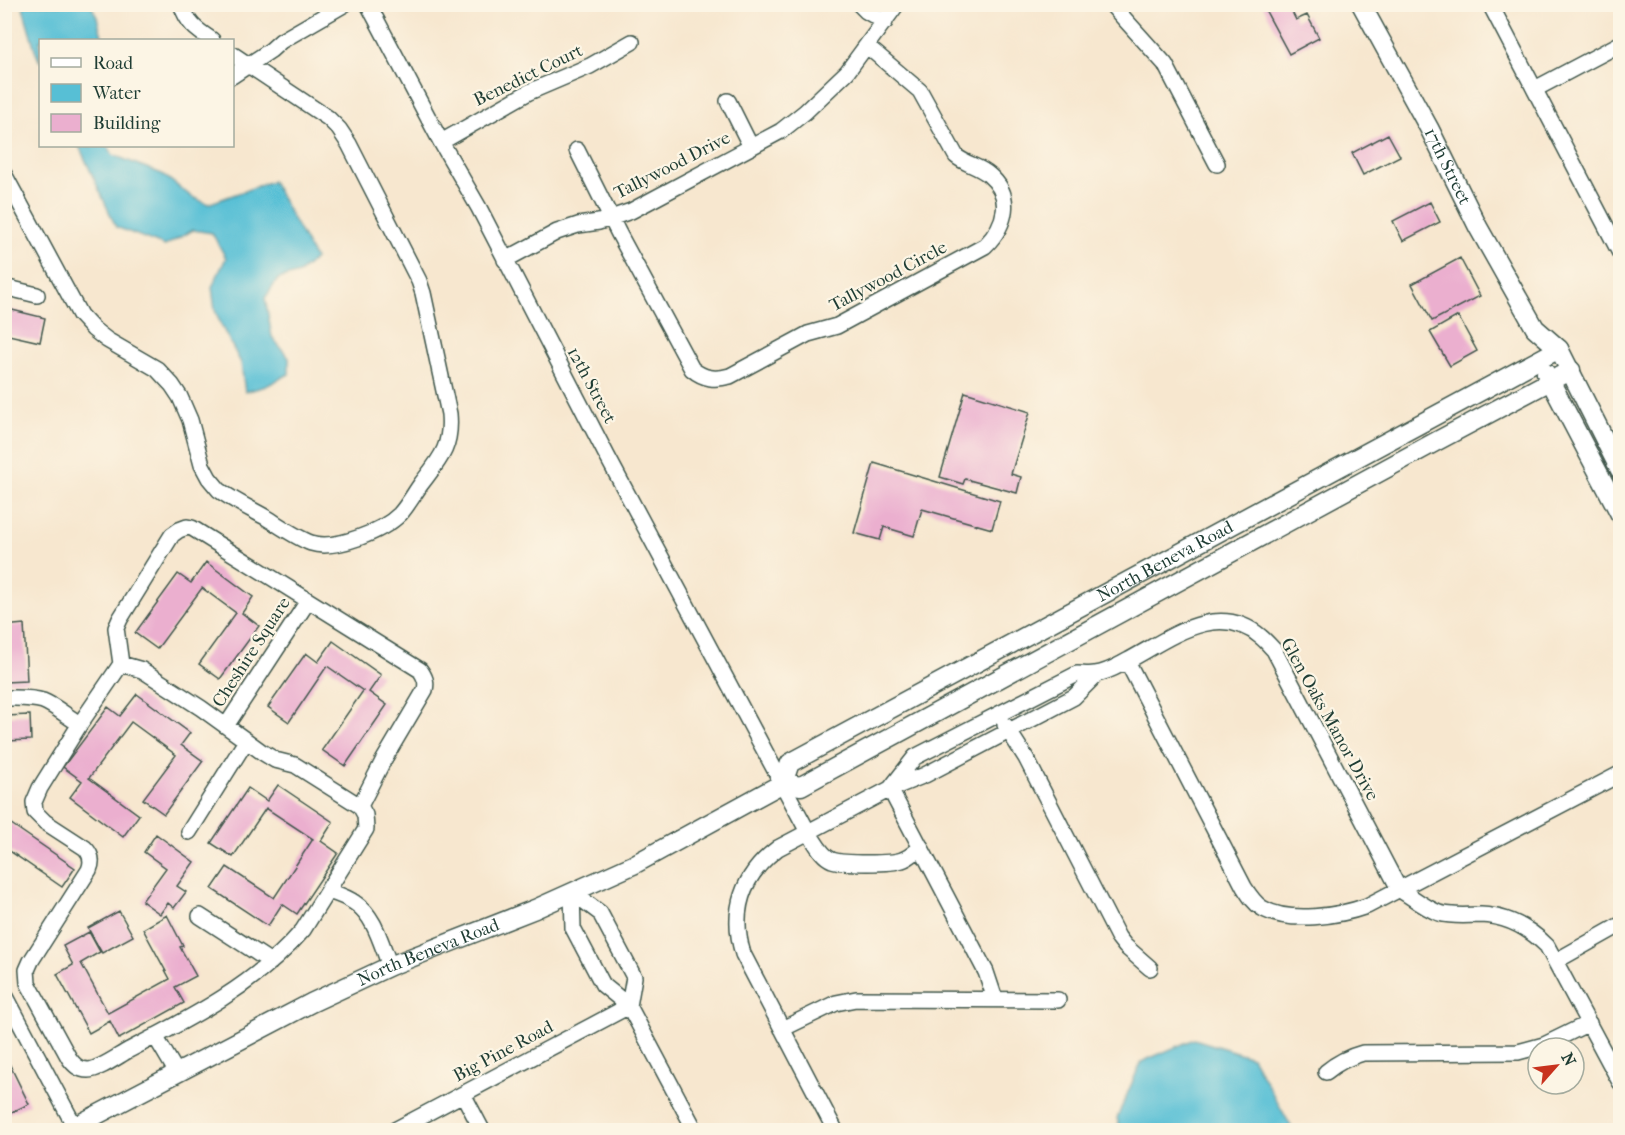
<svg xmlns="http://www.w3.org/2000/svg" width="1625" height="1135" font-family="'IM FELL French Canon',serif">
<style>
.water{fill:#57bfd5;stroke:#3b7e84;stroke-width:1.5}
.building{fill:#ebafcf}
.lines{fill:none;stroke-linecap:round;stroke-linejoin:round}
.minor-casing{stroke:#3f564b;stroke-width:18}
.major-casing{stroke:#3f564b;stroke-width:21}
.minor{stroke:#fff;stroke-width:15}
.major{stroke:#fff;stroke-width:18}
.labels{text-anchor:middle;stroke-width:4.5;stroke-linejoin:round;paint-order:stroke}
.street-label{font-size:18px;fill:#1f3d34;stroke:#fcf5e5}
</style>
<rect width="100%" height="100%" fill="#fcf5e5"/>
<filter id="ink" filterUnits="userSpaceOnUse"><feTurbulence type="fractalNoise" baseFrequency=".0167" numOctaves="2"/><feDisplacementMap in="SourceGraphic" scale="12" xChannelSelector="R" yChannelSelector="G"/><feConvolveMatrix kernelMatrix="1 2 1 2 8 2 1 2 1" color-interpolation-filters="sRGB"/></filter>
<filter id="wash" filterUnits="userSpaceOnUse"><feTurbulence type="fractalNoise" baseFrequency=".008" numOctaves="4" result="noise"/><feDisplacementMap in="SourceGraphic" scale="24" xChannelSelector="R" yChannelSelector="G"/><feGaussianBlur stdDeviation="1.35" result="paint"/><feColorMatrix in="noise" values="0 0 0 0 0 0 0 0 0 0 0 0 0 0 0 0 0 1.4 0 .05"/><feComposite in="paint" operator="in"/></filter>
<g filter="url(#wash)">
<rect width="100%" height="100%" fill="#f7e7cf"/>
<path class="water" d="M26 5H91L97 17 103 40H40V62L36 53 23 8Z
M79 146H108L113 155 162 174 192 197 208 204 272 181 315 259 299 273 278 279 265 298 272 337 289 358V374L266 386 245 392 241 363 221 325 215 310 212 287 226 258 212 233 193 230 165 246 116 227Z
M1194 1039 1252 1057 1293 1130H1120L1117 1118 1141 1062Z"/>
<g id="blocks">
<path class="building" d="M1262 4H1288L1296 20 1307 15 1319 38 1289 54Z
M1388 134 1400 156 1363 175 1352 153Z
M1430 202 1440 222 1403 241 1393 221Z
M1460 258 1480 296 1432 321 1412 284Z
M4 308 45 318 40 342 4 334Z
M1458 316 1477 351 1450 366 1430 332Z
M965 392 1030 412 1011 474 1021 477 1017 493 965 479 963 484 940 477Z
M874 463 1000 501 992 529 922 509 914 536 884 527 880 540 854 533Z
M206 562 253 597 242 613 259 626 220 679 199 664 236 613 202 588 157 649 135 633 178 574 191 583Z
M24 624 27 681 4 682V626Z
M333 641 381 675 369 692 387 705 345 766 322 750 363 691 327 666 289 722 268 707 306 653 318 662Z
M137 694 190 733 181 745 203 761 164 814 143 799 176 755 131 722 89 778 139 815 123 837 70 797 82 781 63 767 108 707 120 716Z
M30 715 31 740 4 741V716Z
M278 785 333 822 321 841 338 853 297 914 282 904 268 926 212 889 227 867 274 898 313 839 266 808 233 857 211 843 248 788 267 801Z
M4 819 75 868 62 887 4 847Z
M156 834 194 862 177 886 186 892 174 908 168 903 160 914 142 901 166 868 144 852Z
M119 911 133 936 102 953 88 928Z
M167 915 183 946 180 947 196 976 175 987 184 1003 119 1039 110 1021 89 1033 57 974 73 965 63 946 89 932 100 952 81 963 108 1013 170 979 143 929Z
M4 1053 29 1104 4 1116Z"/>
</g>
</g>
<g filter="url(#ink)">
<use href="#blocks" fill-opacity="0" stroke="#3f564b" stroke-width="1.5"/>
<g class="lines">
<g class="minor-casing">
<path id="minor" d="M181 4C188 24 195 29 212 40
M368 4 441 142 479 208 607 456 808 832C815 841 821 856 832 860 842 864 892 864 902 860 909 858 915 852 921 847
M859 4 866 11 885 22
M1111 4 1165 64 1217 164
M1490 4 1620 253
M232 76 271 50 281 41 345 4
M1535 89 1620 44
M728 101 751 147
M441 142 529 92 590 66 632 42
M577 150 619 234 692 369C704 379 715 380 730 376L808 334 837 326 985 246C1006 225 1014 196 989 175 979 166 965 164 956 156L920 91 867 46
M4 174 80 315 93 329 107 340 157 369 172 385 180 397 190 420 202 465 209 478 219 490C234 501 251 509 267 518 280 526 297 538 311 543 335 551 383 531 400 514 408 505 414 494 421 484 440 459 452 447 449 414L423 293 419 281 349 144 339 129 328 118 232 54
M505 260 557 232 578 225 599 222 631 211 781 131 805 112 847 72 897 4
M4 287 37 295
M187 527 192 528 420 670C425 677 427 682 425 690L383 761 360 806 365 815 366 829 303 930C257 984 191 1018 129 1050 118 1056 99 1070 88 1070 79 1070 74 1065 69 1058L28 983 27 970 31 961 89 870C93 861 91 854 85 848L45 822 35 812 34 802 40 788 80 724 121 664 116 628 120 619 172 535 179 530Z
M1127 661 1244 887C1249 895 1254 903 1262 908 1289 924 1339 916 1367 906L1620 774
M121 664 142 670 201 708 262 752 275 760 295 765 360 806
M4 698C17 698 31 697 43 701 54 705 69 718 80 724
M1005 725 1026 758 1118 937 1125 946 1150 968
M226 726 308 601
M890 789 915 757 1077 674C1083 674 1089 675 1095 674 1107 673 1119 665 1129 660 1170 638 1218 600 1261 637 1266 641 1270 646 1274 650L1399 889C1412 897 1425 908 1439 913 1454 917 1467 915 1481 915 1508 916 1529 928 1547 946L1620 1082
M890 789 986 972 995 999
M189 832 246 741
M328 891C337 894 347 897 355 903 375 916 381 944 390 966
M572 892 573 928 603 985 629 1006 695 1130
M572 892 600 913 634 977 629 1006
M200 916 271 962
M1556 961 1620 925
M4 993 75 1127
M782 1029 836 1003 856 999 1058 1000
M155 1036 177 1073
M1326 1072C1338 1062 1348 1057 1363 1053L1518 1052 1544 1045 1589 1023
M463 1094 482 1130
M395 1130 629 1006
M835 1130 743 954C730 911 742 875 778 848L890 789 925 775 1074 697 1097 674"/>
</g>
<g class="major-casing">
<g id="major">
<path id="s1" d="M1361 4 1429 128 1478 227 1535 328 1559 349 1620 470"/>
<path d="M1546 373 1620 514"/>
<path id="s2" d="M783 783 790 763 1559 349"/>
<path id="s3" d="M68 1130 311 1003 390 966 535 909 633 865 783 783 801 786 1437 441 1571 370"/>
</g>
</g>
<use href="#minor" class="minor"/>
<use href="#major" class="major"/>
</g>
</g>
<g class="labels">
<g class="street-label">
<text transform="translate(528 75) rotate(-26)" y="6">Benedict Court</text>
<text transform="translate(672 165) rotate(-27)" y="6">Tallywood Drive</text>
<text dy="6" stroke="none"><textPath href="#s1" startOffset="184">17th Street</textPath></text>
<text transform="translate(888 276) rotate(-28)" y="6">Tallywood Circle</text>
<text transform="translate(592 385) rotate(62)" y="6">12th Street</text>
<text dy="6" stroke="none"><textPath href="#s2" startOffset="447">North Beneva Road</textPath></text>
<text transform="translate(251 652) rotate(-57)" y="6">Cheshire Square</text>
<text transform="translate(1330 719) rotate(61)" y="6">Glen Oaks Manor Drive</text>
<text dy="6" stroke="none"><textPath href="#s3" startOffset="402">North Beneva Road</textPath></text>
<text transform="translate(503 1051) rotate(-28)" y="6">Big Pine Road</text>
</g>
</g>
<rect width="1625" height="1135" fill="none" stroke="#fcf5e5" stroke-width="24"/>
<rect x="39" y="39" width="195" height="108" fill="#fcf5e5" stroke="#a4ab9e" stroke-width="1.5"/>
<rect x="51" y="58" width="30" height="9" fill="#ffffff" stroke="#a4ab9e" stroke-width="1.5"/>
<text x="93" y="69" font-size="18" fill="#1f3d34">Road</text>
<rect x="51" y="84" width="30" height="18" fill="#57bfd5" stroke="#a4ab9e" stroke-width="1.5"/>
<text x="93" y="99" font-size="18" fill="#1f3d34">Water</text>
<rect x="51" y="114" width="30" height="18" fill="#ebafcf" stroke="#a4ab9e" stroke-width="1.5"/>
<text x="93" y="129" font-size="18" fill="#1f3d34">Building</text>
<g transform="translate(1556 1066) rotate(62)"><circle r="28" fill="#fcf5e5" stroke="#a4ab9e" stroke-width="1.5"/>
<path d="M0-4.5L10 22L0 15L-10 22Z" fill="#c8321e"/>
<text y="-9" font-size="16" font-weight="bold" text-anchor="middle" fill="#1f3d34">N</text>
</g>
</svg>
